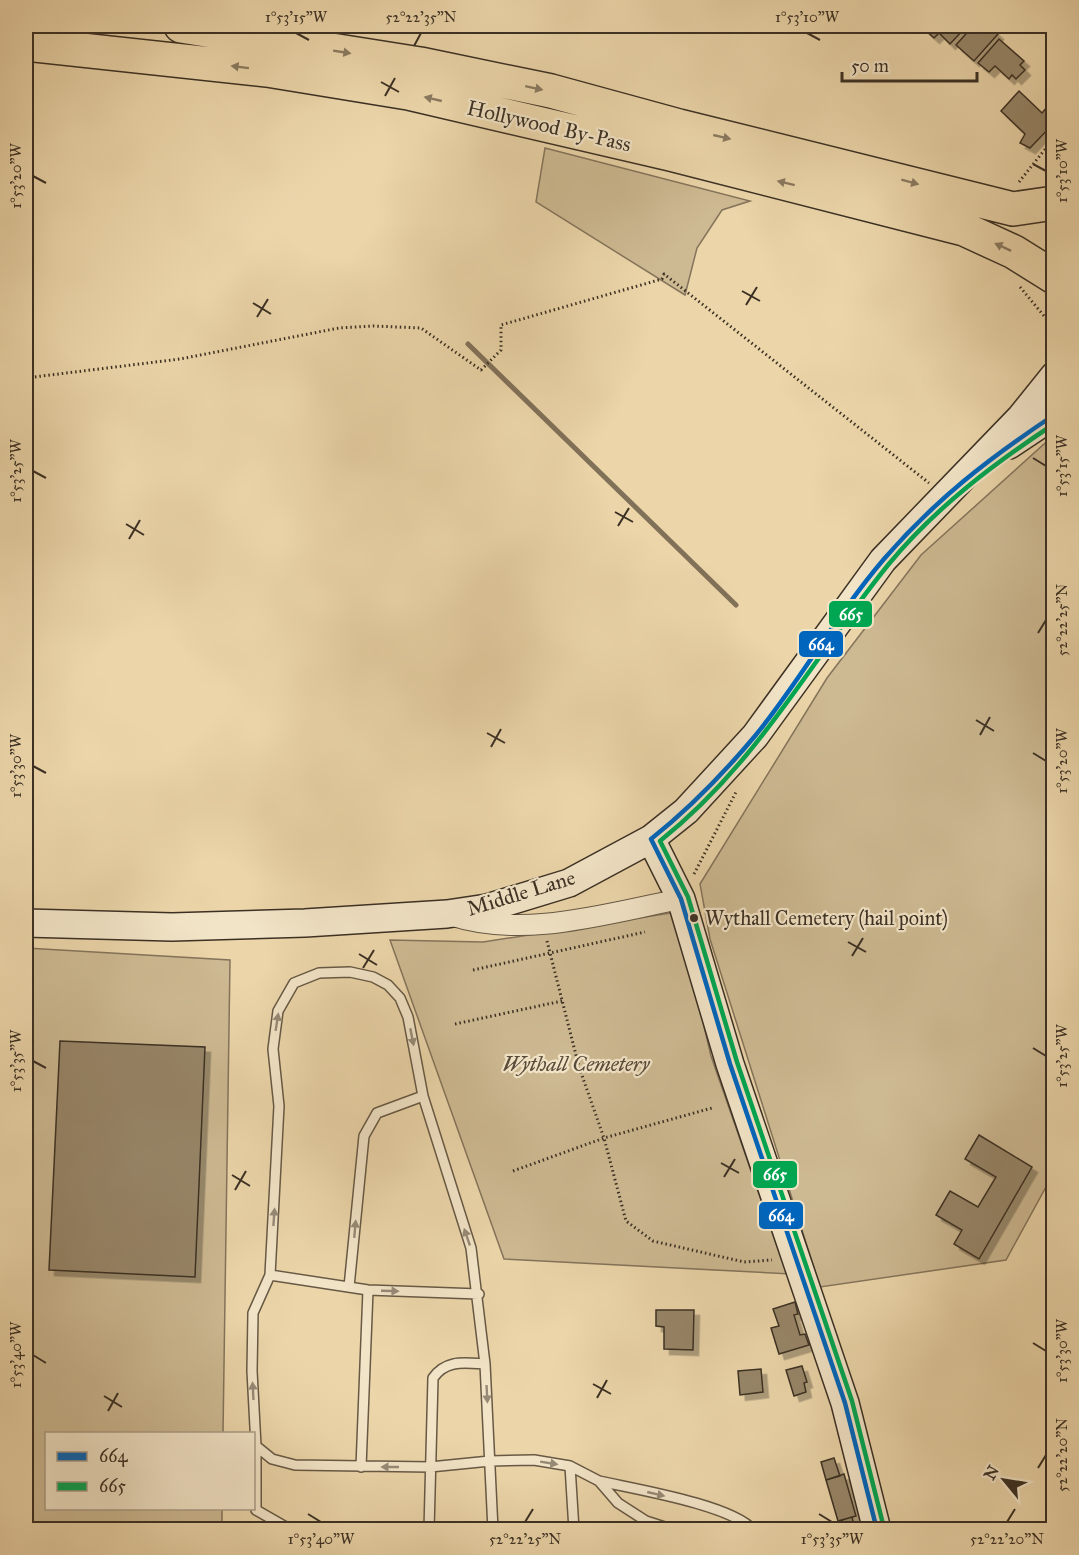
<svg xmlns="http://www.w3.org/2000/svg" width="1079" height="1555" font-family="'IM FELL Great Primer',serif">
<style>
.green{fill:#cdb992;stroke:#84745b;stroke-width:1.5}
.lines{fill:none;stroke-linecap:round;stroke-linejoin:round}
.stream{stroke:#817159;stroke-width:5}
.building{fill:#978669;stroke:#3b3024;stroke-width:1.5;filter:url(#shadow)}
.lane-casing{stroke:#675945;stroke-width:12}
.street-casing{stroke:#675945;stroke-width:22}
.secondary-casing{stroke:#3b3024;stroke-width:30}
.highway-casing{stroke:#3b3024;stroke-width:36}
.path{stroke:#3b3024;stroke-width:3;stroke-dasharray:1.5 3;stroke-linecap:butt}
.lane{stroke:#f2e4c7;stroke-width:9}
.street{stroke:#f2e4c7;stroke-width:20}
.secondary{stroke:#f2e4c7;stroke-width:27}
.highway{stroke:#ebd5a9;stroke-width:33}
.bus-1-casing{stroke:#f2e4c7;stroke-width:9}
.bus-2-casing{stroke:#f2e4c7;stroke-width:9}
.bus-1{stroke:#0065bd;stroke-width:4.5}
.bus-2{stroke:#00a651;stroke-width:4.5}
.oneway{fill:#8a7a60}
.oneway2{fill:#968a76}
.ticks{fill:none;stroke:#3b3024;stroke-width:2}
.bus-dot{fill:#3b3024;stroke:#f2e4c7;stroke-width:2}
.labels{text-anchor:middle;stroke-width:4.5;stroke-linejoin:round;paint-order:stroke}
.bus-label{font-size:20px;fill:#3b3024;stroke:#f2e4c7;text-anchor:start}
.street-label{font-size:21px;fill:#3b3024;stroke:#f2e4c7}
.park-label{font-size:21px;font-style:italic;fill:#584b3a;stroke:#f2e4c7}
.line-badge{stroke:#f2e4c7;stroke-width:2}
.badge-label{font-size:16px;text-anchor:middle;font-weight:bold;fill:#fff}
.neatline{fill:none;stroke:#3b3024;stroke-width:2}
.ticks-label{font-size:15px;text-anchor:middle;fill:#3b3024}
</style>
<defs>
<filter id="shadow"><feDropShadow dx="5.5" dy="5.5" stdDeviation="0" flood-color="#0004"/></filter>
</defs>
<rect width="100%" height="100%" fill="#ebd5a9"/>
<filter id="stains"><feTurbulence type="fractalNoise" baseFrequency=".00333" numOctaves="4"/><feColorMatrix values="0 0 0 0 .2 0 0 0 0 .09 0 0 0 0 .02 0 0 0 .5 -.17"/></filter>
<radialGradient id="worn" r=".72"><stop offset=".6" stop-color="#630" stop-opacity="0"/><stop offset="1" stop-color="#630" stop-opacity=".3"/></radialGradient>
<path class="green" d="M545 148 750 201 722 210 697 248 685 295 536 202Z
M1053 436V1174L1006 1260 820 1287 710 939 700 884 827 678 921 555Z
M677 912 711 1056 782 1260 791 1274 504 1259 390 940 483 942Z
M26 948 230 960 223 1433 46 1434V1508L222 1509V1529H26Z"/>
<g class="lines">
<path class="stream" d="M468 344 736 605"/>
</g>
<path class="building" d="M924 26H967L950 44 939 33 934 38 922 27Z
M973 26H989L998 34 974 61 956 45Z
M999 39 1024 61 1020 65 1025 70 1016 79 1012 75 1009 79 995 66 989 72 978 63Z
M1019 91 1042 113 1047 107 1054 113V123L1030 148 1020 143 1025 134 1001 111Z
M60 1041 205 1047 195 1277 49 1270Z
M979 1135 1032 1167 979 1259 954 1244 962 1230 936 1215 950 1191 978 1207 996 1177 965 1159Z
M795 1302 798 1314 794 1315 800 1335 805 1334 809 1345 779 1354 771 1328 779 1326 773 1309Z
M656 1310H694L693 1350 664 1349V1327L656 1326Z
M802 1366 807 1382 804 1383 806 1392 794 1396 786 1370Z
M761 1369 763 1392 740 1395 738 1371Z
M834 1458 840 1476 826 1480 821 1462Z
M844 1474 856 1516 838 1521 826 1480Z
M852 1517 855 1529 860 1530H845L842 1520Z"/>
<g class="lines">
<g class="lane-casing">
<path id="lane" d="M270 1275 368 1290 479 1294
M349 1287 364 1136 377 1113 423 1096
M256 1446V1510L291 1530
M570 1466 574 1530
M361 1467 368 1290
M599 1481C634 1489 732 1505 753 1530
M429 1530 433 1378C446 1359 465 1363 485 1364
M493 1530 485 1364 471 1248 423 1096 408 1017 400 998 388 985 373 977 350 972 319 973 294 983 278 1011 273 1049 279 1106 270 1275 253 1313 252 1371 256 1446 272 1459 295 1465 430 1467 490 1461 534 1460 570 1466 599 1481 618 1503 646 1521 674 1530"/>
</g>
<g class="street-casing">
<path id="street" d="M453 916C526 939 607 913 681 899"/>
</g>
<g class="secondary-casing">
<path id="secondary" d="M1009 445 1054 415
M651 839 681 899 730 1064 845 1403 877 1530
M26 923 172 927 305 923 447 914 487 908 569 883 651 839 686 811 755 736 883 560 1021 417 1054 376"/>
</g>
<g class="highway-casing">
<path id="highway" d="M181 26 420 64 551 91 679 126 1013 209 1054 203
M26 44 267 70 408 93 670 154 964 229 1014 252 1054 277"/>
</g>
<path class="path" d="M1019 182 1054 138
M1020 287 1054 328
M26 378 180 359 339 328 374 326 421 328 481 370 501 350V325L662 279 664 274 929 483
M694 874 736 792
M547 941 579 1067 604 1138 626 1221 653 1241 744 1262 772 1260
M473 970 645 932
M455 1024 562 1001
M513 1171 604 1138 712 1108"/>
<use href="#lane" class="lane"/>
<use href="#street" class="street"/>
<use href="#secondary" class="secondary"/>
<use href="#highway" class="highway"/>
<g class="bus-1-casing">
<path id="bus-1" d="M877 1530 845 1403 730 1064 681 899 651 839C689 809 723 774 755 736 801 680 836 615 884 559 936 499 988 459 1054 415"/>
</g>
<g class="bus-2-casing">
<path id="bus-2" d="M884 1528 852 1401 737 1062 688 897 660 841C759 762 811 660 888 565 935 508 992 465 1054 424"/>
</g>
<use href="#bus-1" class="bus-1"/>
<use href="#bus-2" class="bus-2"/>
</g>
<defs><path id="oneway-solid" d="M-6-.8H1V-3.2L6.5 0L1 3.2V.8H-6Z" transform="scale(1.5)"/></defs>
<g class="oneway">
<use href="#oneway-solid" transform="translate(342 52) rotate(9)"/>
<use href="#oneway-solid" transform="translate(240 67) rotate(-173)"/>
<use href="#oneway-solid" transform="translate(534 88) rotate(12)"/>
<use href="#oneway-solid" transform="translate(433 99) rotate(-167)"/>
<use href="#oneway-solid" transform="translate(722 137) rotate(13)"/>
<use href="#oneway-solid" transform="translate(910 182) rotate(15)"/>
<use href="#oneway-solid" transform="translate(786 183) rotate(-166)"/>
<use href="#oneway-solid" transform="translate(1003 247) rotate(-155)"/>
</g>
<g class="oneway2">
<use href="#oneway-solid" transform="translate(277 1022) rotate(-81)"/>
<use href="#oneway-solid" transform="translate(412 1037) rotate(79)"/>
<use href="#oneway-solid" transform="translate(274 1217) rotate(-86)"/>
<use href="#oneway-solid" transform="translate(355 1229) rotate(-85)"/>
<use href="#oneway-solid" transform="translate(467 1237) rotate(-109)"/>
<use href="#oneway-solid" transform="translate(390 1291) rotate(2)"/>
<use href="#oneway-solid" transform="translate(253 1391) rotate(-93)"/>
<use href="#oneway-solid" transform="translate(487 1394) rotate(87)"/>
<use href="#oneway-solid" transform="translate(549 1463) rotate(9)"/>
<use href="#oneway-solid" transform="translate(390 1467) rotate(-180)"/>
<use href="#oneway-solid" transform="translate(656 1494) rotate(13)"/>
</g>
<path class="ticks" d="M296 33 309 40M807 33 820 40M414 46 421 33M381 82 399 92M385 96 395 78M1033 164 1046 171M33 176 46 183M742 291 760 301M253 303 271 314M746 305 757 287M257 317 268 299M1033 458 1046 466M33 471 46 478M615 512 633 522M126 524 144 535M618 526 629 508M129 539 140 520M1038 633 1046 620M976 720 994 731M487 733 505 743M980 735 990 717M491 747 501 729M1033 753 1046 761M33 766 46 773M848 942 866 952M359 954 377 965M852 956 863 938M363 968 374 950M1033 1048 1046 1056M33 1061 46 1068M721 1163 739 1173M232 1175 250 1186M724 1177 735 1159M235 1190 246 1171M1033 1343 1046 1351M33 1355 46 1363M593 1384 611 1394M104 1396 122 1407M597 1398 607 1380M108 1411 118 1393M1038 1468 1046 1455M308 1514 321 1522M819 1514 832 1522M525 1522 533 1509M1007 1522 1015 1509"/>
<circle class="bus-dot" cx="694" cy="918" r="5"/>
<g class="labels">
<g class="bus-label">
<text x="705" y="925">Wythall Cemetery (hail point)</text>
</g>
<g class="street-label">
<text transform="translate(549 126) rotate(13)" y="7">Hollywood By-Pass</text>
<text transform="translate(521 893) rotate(-17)" y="7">Middle Lane</text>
</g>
<g class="park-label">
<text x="576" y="1071">Wythall Cemetery</text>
</g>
</g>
<g class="line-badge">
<rect x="828" y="600" width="45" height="28" rx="6" fill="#00a651"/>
<rect x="798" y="630" width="46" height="28" rx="6" fill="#0065bd"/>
<rect x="752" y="1160" width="46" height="29" rx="6" fill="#00a651"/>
<rect x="758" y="1201" width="46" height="29" rx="6" fill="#0065bd"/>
</g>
<g class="badge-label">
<text x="851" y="620">665</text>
<text x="821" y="650">664</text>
<text x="775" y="1180">665</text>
<text x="781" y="1221">664</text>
</g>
<rect width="1079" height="1555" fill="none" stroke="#ebd5a9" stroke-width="66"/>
<rect x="45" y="1432" width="210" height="78" fill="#f2e4c7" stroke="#a99c86" stroke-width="1.5"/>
<rect x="57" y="1452" width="30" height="9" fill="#0065bd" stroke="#a99c86" stroke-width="1.5"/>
<text x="99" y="1462" font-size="18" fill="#3b3024">664</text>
<rect x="57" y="1482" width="30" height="9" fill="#00a651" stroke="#a99c86" stroke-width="1.5"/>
<text x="99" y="1492" font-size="18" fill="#3b3024">665</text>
<g transform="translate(1004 1480) rotate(300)" stroke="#f2e4c7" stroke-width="4.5" paint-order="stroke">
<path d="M0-4.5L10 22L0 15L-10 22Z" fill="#3b3024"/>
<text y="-9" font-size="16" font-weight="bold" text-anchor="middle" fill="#3b3024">N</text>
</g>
<path d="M842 72v9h135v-9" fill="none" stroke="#3b3024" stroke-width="3"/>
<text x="851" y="72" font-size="18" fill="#3b3024" stroke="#f2e4c7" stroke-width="4.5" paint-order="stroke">50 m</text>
<rect x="33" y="33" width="1013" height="1489" class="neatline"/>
<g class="ticks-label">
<text x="296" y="22">1°53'15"W</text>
<text x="421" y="22">52°22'35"N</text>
<text x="807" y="22">1°53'10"W</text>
<text transform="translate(1062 171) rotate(-90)" y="5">1°53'10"W</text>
<text transform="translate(16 176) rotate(-90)" y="5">1°53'20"W</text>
<text transform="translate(1062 466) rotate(-90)" y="5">1°53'15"W</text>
<text transform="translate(16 471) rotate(-90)" y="5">1°53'25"W</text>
<text transform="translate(1062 620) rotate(-90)" y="5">52°22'25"N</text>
<text transform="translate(1062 761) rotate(-90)" y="5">1°53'20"W</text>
<text transform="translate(16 766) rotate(-90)" y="5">1°53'30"W</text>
<text transform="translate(1062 1056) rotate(-90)" y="5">1°53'25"W</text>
<text transform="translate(16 1061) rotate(-90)" y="5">1°53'35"W</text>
<text transform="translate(1062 1351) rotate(-90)" y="5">1°53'30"W</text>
<text transform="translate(16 1355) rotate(-90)" y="5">1°53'40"W</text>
<text transform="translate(1062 1455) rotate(-90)" y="5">52°22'20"N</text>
<text x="321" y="1544">1°53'40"W</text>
<text x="525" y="1544">52°22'25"N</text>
<text x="832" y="1544">1°53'35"W</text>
<text x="1007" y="1544">52°22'20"N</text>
</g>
<rect width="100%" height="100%" filter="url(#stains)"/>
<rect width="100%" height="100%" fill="url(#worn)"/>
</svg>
